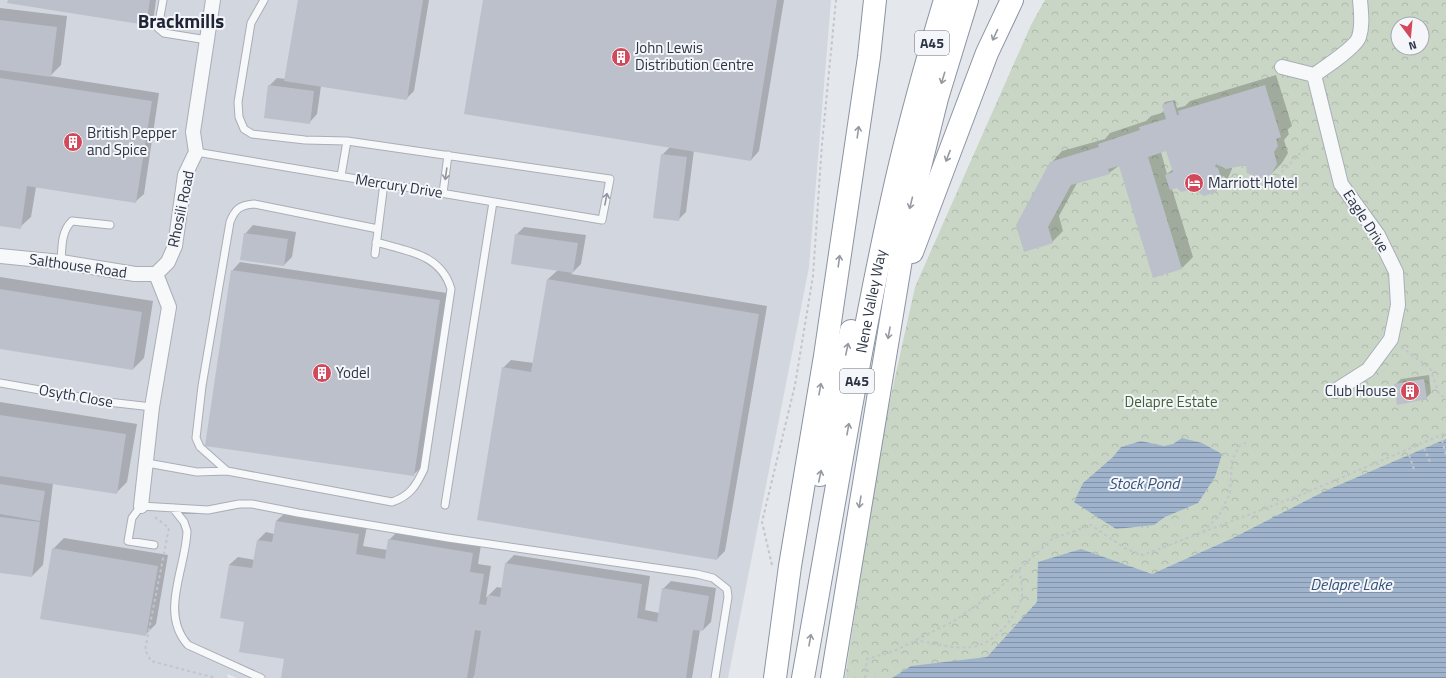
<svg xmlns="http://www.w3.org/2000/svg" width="1446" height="678" font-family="'Titillium Web',sans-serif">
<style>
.built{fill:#d2d6de}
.park{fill:url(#park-crowns);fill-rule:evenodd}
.water{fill:url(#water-rules)}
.shadow{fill:#0003;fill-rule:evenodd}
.building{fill:#bbc0ca}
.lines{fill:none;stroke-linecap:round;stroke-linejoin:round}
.service-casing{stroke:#a9aeb7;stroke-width:9}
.minor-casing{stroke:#a9aeb7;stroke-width:16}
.trunk-casing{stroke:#8b94a3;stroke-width:24}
.path{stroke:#c2c5cb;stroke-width:2;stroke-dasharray:3 3;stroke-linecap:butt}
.service{stroke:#f7f8fa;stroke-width:7}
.minor{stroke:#f7f8fa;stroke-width:14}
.trunk{stroke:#fff;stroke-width:22}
.oneway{stroke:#959aa2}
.oneway2{stroke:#9196a0}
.labels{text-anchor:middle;stroke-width:4;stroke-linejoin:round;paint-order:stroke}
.shield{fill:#f4f6f9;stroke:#676e7b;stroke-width:1}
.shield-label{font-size:14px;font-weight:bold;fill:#2b3445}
.poi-label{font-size:15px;fill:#2b3445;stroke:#f4f6f9;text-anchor:start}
.street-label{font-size:15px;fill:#2b3445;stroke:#f4f6f9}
.park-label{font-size:15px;fill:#3f6138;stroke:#f4f6f9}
.water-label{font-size:16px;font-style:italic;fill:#34527a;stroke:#f4f6f9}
.district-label{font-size:19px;font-weight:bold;fill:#1d2536;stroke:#f4f6f9}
</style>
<defs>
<pattern id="park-crowns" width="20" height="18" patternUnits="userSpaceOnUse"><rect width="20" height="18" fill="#c9d6c5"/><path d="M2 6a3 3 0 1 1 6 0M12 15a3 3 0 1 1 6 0" fill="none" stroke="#adb8ab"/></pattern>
<pattern id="water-rules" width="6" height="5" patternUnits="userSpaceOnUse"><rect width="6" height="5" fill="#9fb4cc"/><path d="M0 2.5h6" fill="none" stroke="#8293a7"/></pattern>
</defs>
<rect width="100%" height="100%" fill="#e4e7ec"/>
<path class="built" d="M0 0H831L809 267 728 678H237L227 674 228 678H0Z"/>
<path class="park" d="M1045 0H1446V678H845L883 432 915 287 1031 25ZM1398 24H1422V48H1398Z"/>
<path class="water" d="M1182 438 1202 443 1222 454 1215 477 1198 503 1165 517 1154 525 1116 529 1074 502 1083 483 1113 457 1121 447 1141 441 1164 446 1173 444Z
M1446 439V678H892L911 666 987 657 1037 602 1038 562 1081 549 1152 574 1233 538 1325 491Z"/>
<path class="shadow" d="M9 0H156L154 15 146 24Z
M299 0H429L414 91 406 99 321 86 317 114 309 123 269 86 277 78 286 79Z
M484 0H784L759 151 751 160 694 150 686 212 678 220 662 155 670 147Z
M0 8 67 16 61 65 50 76 159 93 144 194 135 202 36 187 31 217 20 227 0 225Z
M1276 75 1292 126 1287 130 1289 134 1284 140 1288 153 1282 163 1271 174 1246 163 1232 167V169L1227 180 1215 191 1177 187 1172 189 1193 257 1182 268 1120 165 1109 173 1077 183 1059 216 1063 231 1052 242 1025 251 1051 163 1062 151 1105 139 1110 133 1146 121 1151 116 1165 112 1163 105 1165 102 1175 100 1177 108 1185 106 1190 101ZM1167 150 1173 169 1167 174 1161 152ZM1223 176 1225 177 1222 183H1219Z
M253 225 296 232 292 257 284 265 245 234Z
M524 227 586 235 581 264 571 274 767 306 725 551 717 559 503 368 511 360 534 363 548 279 558 270 516 235Z
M240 262 447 293 422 467 413 475 232 271Z
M0 277 153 301 144 358 133 369 0 348Z
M1429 375 1431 393 1426 398 1396 384 1401 379Z
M0 402 137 424 127 482 116 493 53 483 43 565 32 576 0 572Z
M285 513 367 526 363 546 387 550 389 540 397 532 481 545 478 564 491 566 486 598 497 587 502 588 506 563 514 555 650 576 645 610 659 613 663 589 671 581 716 588 711 622 703 630H700L692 678H475V675L473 678H282L285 658 245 621 229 565 238 557 255 560 258 540 266 532 274 534 276 521Z
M64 538 168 555 156 624 145 635 53 549Z"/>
<path class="building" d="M8 0H150L146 25 7 3Z
M298 0H423L407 100 284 81Z
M483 0H777L751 161 464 114Z
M0 20 57 27 51 77 0 70Z
M0 78 152 101 136 203 27 186 21 229 0 226Z
M268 85 314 91 310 124 264 118Z
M1265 85 1281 137 1276 139 1278 146 1274 152 1277 164 1271 175 1260 179 1247 173 1246 165 1226 169 1216 164 1215 167 1218 168 1222 181 1216 192 1204 196 1193 189 1181 192 1177 188 1170 190 1165 175 1173 172 1166 151 1148 157 1182 269 1153 278 1119 166 1108 169 1110 174 1071 185 1048 227 1053 243 1024 252 1016 225 1050 162 1099 147 1098 144 1140 130 1139 127 1166 119 1162 105 1173 101 1177 115H1179L1178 111Z
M661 154 687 157 679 221 653 218Z
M244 233 288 239 284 266 240 260Z
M515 234 578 243 573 273 511 264Z
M231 270 440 300 414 476 205 446Z
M547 279 759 314 717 560 477 520 502 367 531 372Z
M0 289 142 312 133 370 0 349Z
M1424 379 1427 399 1397 405 1394 384Z
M0 415 126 434 117 494 0 476Z
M0 484 45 491 40 521 0 514Z
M0 517 40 522 32 577 0 573Z
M276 521 359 534 356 554 385 559 388 539 473 553 470 572 484 574 479 604 486 605 488 595 500 597 505 563 642 584 637 618 657 622 662 588 709 596 703 631 693 630 686 678H474L481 631 475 630 467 678H281L284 659 239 652 244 622 220 618 229 565 252 568 257 540 272 542Z
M52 548 158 566 146 636 40 619Z"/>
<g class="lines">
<g class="service-casing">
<path id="service" d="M163 0 158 28 164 33 207 40
M264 0 251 23 238 102 239 117 244 129 252 134 305 140 347 141
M196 152 602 220 610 179 347 141 341 176
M443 193 448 155
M376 242C407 251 441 254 451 289L424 469C416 486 410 496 392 502L227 471 200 447 196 438 202 386 230 222C235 209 240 205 254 204L378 229
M375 254 384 183
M61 262C62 248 61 231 72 221L110 225
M0 383 108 402 152 407
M147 463 197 472 227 471
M445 505 493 202
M173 508 184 522 187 531C186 568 159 613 188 645L261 678
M154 545 128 541 132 518 141 506 208 510 239 504H252L298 513 448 538 697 574 713 578 727 589 728 597 715 678"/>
</g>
<g class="minor-casing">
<path id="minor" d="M1282 67 1314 75C1324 68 1356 47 1359 37 1363 25 1361 12 1360 0
M1314 75 1341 184 1378 235 1396 272 1398 305 1391 339 1368 370 1335 391
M0 256 61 262 135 274H156
M141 506 152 407 169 307 156 274 168 262 175 246 185 175 196 152 193 132 213 0"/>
</g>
<g class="trunk-casing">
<g id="trunk">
<path d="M912 252 987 53 1012 0"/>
<path d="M820 475 851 331"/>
<path d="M775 678 790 566 825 356 869 57 875 0"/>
<path id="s1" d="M803 678C833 513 859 346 896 182 910 121 927 60 945 0"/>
<path d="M832 678 909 211 937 98 967 0"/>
</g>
</g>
<path class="path" d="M1226 185 1238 189 1276 178 1308 145
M1401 347 1430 368 1439 394 1446 399
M1442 440 1446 455
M1424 448 1431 464
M1409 455 1415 472
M155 517 169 528 145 650 151 661 216 678
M1203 532 1219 516 1230 493 1232 460 1240 445 1248 442
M772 565 762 522 795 385 813 276 822 144 836 0
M915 640C934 643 958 651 977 646 996 641 1015 618 1021 600 1024 592 1020 578 1019 569
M865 678 867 659 894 651 954 621 995 592 1052 539 1091 525 1126 549 1143 555 1303 494 1446 433"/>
<use href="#service" class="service"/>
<use href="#minor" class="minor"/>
<use href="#trunk" class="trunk"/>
</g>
<defs><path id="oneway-shaft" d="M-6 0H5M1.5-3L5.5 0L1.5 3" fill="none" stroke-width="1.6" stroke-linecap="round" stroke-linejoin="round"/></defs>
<g class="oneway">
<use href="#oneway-shaft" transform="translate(995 35) rotate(115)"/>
<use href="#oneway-shaft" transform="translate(943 78) rotate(107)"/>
<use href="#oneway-shaft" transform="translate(858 132) rotate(-82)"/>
<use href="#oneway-shaft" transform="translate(948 156) rotate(111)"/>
<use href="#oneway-shaft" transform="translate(911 203) rotate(104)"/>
<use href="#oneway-shaft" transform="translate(839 261) rotate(-82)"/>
<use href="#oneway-shaft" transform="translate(889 333) rotate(100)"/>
<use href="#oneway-shaft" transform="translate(847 349) rotate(-78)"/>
<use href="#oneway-shaft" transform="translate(820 389) rotate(-80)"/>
<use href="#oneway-shaft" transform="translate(848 429) rotate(-80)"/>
<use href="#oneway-shaft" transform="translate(820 476) rotate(-78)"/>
<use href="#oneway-shaft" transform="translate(860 502) rotate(99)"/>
<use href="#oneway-shaft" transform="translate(810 640) rotate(-80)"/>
</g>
<g class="oneway2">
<use href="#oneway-shaft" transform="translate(446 174) rotate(98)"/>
<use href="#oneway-shaft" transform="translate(606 199) rotate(-79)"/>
</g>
<defs>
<g id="building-disc" transform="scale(1)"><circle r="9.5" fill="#d1495b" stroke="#f4f6f9"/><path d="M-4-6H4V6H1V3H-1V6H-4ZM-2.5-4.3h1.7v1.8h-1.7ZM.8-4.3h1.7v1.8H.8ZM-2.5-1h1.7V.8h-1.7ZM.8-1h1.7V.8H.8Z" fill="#fff"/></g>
<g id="hotel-disc" transform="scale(1)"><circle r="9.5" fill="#d1495b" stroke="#f4f6f9"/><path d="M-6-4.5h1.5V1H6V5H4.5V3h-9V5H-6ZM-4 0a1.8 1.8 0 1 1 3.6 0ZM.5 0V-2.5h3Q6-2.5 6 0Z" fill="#fff"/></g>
</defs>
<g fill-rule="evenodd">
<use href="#building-disc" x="621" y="57"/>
<use href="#building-disc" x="73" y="142"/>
<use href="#hotel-disc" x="1194" y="183"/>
<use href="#building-disc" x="322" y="373"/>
<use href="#building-disc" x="1410" y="391"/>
</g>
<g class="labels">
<g class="shield">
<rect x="915" y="31" width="34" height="24" rx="3"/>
<rect x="840" y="369" width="34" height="24" rx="3"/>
</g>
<g class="shield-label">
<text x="932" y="48">A45</text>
<text x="857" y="386">A45</text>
</g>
<g class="poi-label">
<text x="635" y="53">John Lewis<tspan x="635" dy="17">Distribution Centre</tspan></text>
<text x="87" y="138">British Pepper<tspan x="87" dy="17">and Spice</tspan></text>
<text x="1208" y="188">Marriott Hotel</text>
<text x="336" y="378">Yodel</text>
<text x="1396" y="396" text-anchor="end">Club House</text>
</g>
<g class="street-label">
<text transform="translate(399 186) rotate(9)" y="5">Mercury Drive</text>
<text transform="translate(181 209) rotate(-78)" y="5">Rhosili Road</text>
<text transform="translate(1366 221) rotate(57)" y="5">Eagle Drive</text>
<text transform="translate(78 266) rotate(8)" y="5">Salthouse Road</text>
<text dy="5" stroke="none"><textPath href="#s1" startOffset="383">Nene Valley Way</textPath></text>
<text transform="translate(76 396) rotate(10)" y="5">Osyth Close</text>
</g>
<g class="park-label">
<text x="1171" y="407">Delapre Estate</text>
</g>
<g class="water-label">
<text x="1144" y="489">Stock Pond</text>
<text x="1351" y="590">Delapre Lake</text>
</g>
<g class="district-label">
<text x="181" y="28">Brackmills</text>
</g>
</g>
<g transform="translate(1410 36) rotate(164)"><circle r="19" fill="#f4f6f9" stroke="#a4a8b1"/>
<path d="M0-3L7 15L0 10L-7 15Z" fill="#d1495b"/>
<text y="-6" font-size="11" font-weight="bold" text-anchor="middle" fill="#2b3445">N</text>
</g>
</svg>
